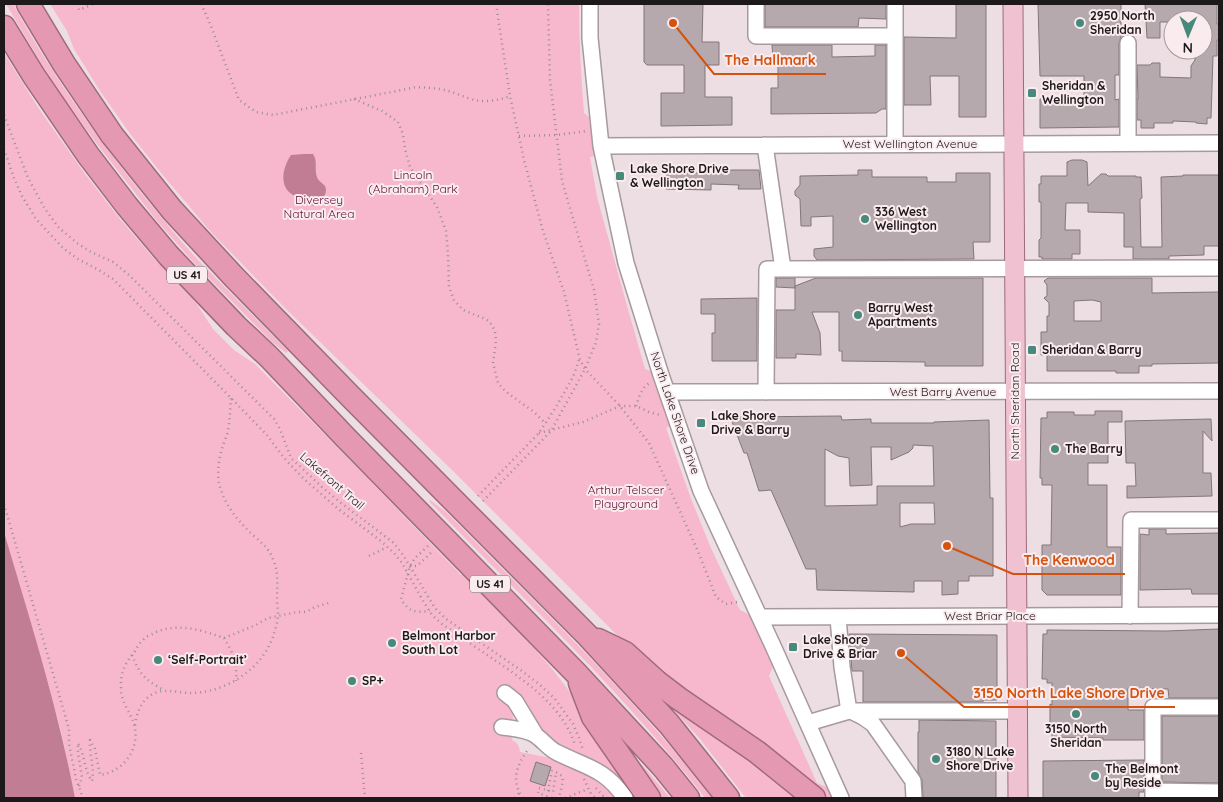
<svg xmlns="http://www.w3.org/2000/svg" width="1223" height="802" font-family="Quicksand,sans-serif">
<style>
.green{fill:#f7b7cc}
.water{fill:#c07d94}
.building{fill:#b6a9ad;stroke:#83767a;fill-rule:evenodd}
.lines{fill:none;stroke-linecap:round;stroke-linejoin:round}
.minor-casing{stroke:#a79a9e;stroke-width:18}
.major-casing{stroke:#9e6b7c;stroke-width:21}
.highway-casing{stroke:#9e6b7c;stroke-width:25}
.path{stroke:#998f92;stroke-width:2.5;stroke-dasharray:1 4;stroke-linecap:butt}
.minor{stroke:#fff;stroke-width:15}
.major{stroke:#efc1d1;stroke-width:19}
.highway{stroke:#e498b2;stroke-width:22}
.poi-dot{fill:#47897a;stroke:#faebef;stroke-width:2}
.labels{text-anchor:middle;stroke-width:4;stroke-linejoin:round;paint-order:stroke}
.shield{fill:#faebef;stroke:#5f5759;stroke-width:1}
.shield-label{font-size:11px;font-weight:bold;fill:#1d1819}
.poi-label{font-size:12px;font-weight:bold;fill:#1d1819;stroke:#faebef;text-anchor:start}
.street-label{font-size:12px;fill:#1d1819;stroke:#faebef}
.park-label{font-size:12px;fill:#611036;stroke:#faebef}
.leader{fill:none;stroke:#d4520d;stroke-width:2}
.callout-dot{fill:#d4520d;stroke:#faebef;stroke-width:2}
.callout-label{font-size:14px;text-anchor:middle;font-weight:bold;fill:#d4520d;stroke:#faebef;stroke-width:4;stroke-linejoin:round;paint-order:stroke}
</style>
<rect width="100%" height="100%" fill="#ecdee2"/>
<path class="green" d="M6 4H13C50 72 95 135 143 195 162 218 180 241 200 262 229 292 259 321 288 351L286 353 271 341 196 265 157 221 97 144 54 85Z
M50 4H579C579 41 581 76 584 113L589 117 594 156 590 157 597 197 627 306 645 369 651 371 670 426 666 428 690 496 710 546 740 610 752 616 774 664 769 676 817 783 831 789 835 798H819L622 640 450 468 287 310 210 231 162 174 131 135 100 91 74 49 67 31Z
M4 53 39 109 85 174 120 219 150 254 196 303 213 329 234 350 255 364 343 453 461 575H463L532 646 553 670 573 696 641 798H632L548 739 521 703 513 714 512 740C518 743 519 746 520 752L551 758 593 775 619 798H75L61 731 46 676 4 532Z
M430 500 446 512C537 605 633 695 712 798H705C622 691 523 599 429 501Z
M655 689 801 798H746L700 739Z
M629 752 646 769 670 798H658Z"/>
<path class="water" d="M304 154H313C318 161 314 169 317 177 318 181 323 183 325 186 329 194 320 202 315 206L305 204 301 197C298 196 295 196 293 195 278 186 283 167 291 155Z
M4 532C30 620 58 708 75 798H4Z"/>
<path class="building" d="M644 4H703L702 42H719V65H705V97H732V125L661 126V93H684V65H647L644 62Z
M765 4H886V19L859 18 858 27H765Z
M956 4H986V117H959V76H930L931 105H904V37L956 38Z
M1038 4H1121V37L1119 43V75H1115V100L1119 99V127L1040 128V99H1084V76H1040Z
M1145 4H1217V24H1219V40H1217V56H1213L1211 118H1207V124L1196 123V122L1173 121V123H1154V128H1141V120H1137V99H1138L1137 65H1150L1152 63H1160V77L1191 78V66L1195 60V50H1203V20H1173V22H1160V38H1147Z
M772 45H832V57L875 56V45H886V109H882L876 113 771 114V88H778V59H773Z
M1072 160H1082L1087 162 1088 186 1101 174H1106L1108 176H1136V177H1141L1142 198 1140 199 1141 247H1162L1161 177 1183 176V175H1219V246H1204V255L1169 256V259H1133V247H1124V213L1088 212V203H1066L1065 230H1080V254H1072V259H1042V257H1039V240L1041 238V202H1039V184H1041V176H1067V162Z
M717 170H759L761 189H738L739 185 711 184V190L666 189V173H717Z
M858 170H872V177H927V182H956V173H990V242H973L974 259 817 260 814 256V249L833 247V216L811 217V226H801L800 199 795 195V191L800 185V176L858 175Z
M776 278H795V288L776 287Z
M816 278H983V366H925V362L842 361V351H839V312H812L820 333 821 355 796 354V358H776V310H795V286Z
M1048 278H1152V293L1219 292V363L1152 364V366H1139V373H1116V371H1047V355H1041V332H1047V316H1049V303L1044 298 1047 296V285L1044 281ZM1092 300 1101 302V321H1074V301Z
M757 298V361H712V333H715V314H701V299Z
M1095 411H1122V422H1108V463H1088V485H1107V547H1121V595H1047L1042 590V545H1051L1052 485H1042V478H1040L1041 418H1047V412H1074V415H1095Z
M841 416 842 420 871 419V423H934V422L989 420 990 498H993V576H969V581H958V594L942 595V581H914V592L817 590 816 569H806L771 490 759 491 747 453H744L731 419 741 417ZM913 445 933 446 934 486H877V505L825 506V449L838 456 849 458 850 486 872 485 871 447H891V460L909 452 913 448ZM900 503H934L935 524H911L900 527Z
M1211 419 1212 441 1203 431V473H1211L1212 496 1127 498V486H1136L1135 463H1126L1125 421Z
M1149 529H1166V534L1219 533V594H1192L1191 589 1140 590V534L1149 535Z
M1219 629V698H1169L1168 689 1128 688V710H1144V740H1103V738L1052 737V725H1050V704L1052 705V683H1047V679H1042L1043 634H1047V630L1166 631Z
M849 634 997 635V700H983V702H863V671H852Z
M1162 716H1219V783L1162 782Z
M919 720 996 721V798H923L922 780 918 772V732H919Z
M1144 760V792H1139V798H1043V761Z
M536 762 551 767 545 786 530 781Z"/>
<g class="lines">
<g class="minor-casing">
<path id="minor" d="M590 4V38L601 146 626 263 661 375 701 491 773 646 841 798
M756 4V36H895
M895 4V144
M1128 143V43
M765 145 783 269
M601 146 1219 143
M667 392 1219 391
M766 392 767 269 1219 268
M1130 616 1131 520H1219
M760 617 1219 615
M838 617 842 667 849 711
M505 693 515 701 535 734
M853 712 863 717 873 724 913 781 914 798
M808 723 849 711H1017
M502 727C511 728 528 730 535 735 543 740 547 747 556 752 585 767 605 768 625 798
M1153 791 1219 792
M1153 798V707H1219"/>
</g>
<g class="major-casing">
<path id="major" d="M1013 4 1018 798"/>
</g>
<g class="highway-casing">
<path id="highway" d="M28 4 64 64 112 135 172 210 234 277 351 397 588 636 669 724 728 798
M4 27 34 76 88 155 127 206 169 256 236 326 269 357 346 438 576 673 663 767 688 798
M598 640 625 653 657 682 678 698 757 752 814 798
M580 683 593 717 649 798"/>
</g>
<path class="path" d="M77 4 79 10 93 4
M201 4 209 21 239 100 256 112 273 115 417 87C429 88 440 88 452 92 458 94 464 97 471 99 484 103 497 101 510 96
M496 4 510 96 524 160 543 231 564 292 580 360 585 369 620 406 649 443 697 549 716 597 726 604 737 602
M354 99 382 111 398 122 403 134 405 149 410 167 416 176 437 207 446 231 448 254 449 287 454 300 463 310 483 318 487 320 492 325 495 332 496 341 493 363 498 383 505 391 534 412 545 423
M4 115 28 178 45 209 59 228 77 243 91 252 113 262 129 275 274 419 280 429 291 458 322 487 341 503 394 543 403 555 435 608 446 619 522 671 539 684 555 699 573 724 579 738 583 750
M519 136 557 135 587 131
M4 149 14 178 22 196 36 219 63 248 78 259 97 269 113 279 231 398 266 434 284 458 304 479 337 508 381 541 394 553 402 563 423 601 432 615 442 624C460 636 478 649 496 661 528 683 563 707 575 745
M636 406C639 398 641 387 650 383
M539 433 583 422 620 406H636L649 412 660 415
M478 496 539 433 556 407 573 377 579 360
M483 501 551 431 585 369 596 342 599 324 594 290 562 181 550 80 548 4
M4 504 69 729V744L76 779 83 798
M428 546 415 558 410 566 401 599C409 612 415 613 430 611
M369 556 387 547
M410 566H417L433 551
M224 638C234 655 237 660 236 681
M132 655C140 675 145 680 164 690
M135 725C137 711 142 698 157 692 167 689 179 693 190 693 225 693 261 670 273 637 275 630 278 622 278 615 278 610 277 605 277 600 277 585 279 573 273 559 269 549 262 543 254 536 238 521 224 505 219 483 217 471 219 457 223 446 224 441 227 436 228 431 230 420 230 409 231 398
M361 753 365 798
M584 779 591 794 595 798
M79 786 82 777 78 753V743C85 755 84 770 92 781 95 769 89 754 90 740L95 749 100 775C125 771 142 747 133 721 129 711 121 701 121 689 120 673 125 663 135 651 137 647 140 642 144 639 146 636 151 635 154 633 177 622 201 630 224 638L256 625 268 618 297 612H306L315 607 332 602
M596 788 605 798
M548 791 552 770
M515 798 519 793
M523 798C510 780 517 765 529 748
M552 798 538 793 539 788 553 792 556 772 562 776 563 781 559 798
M565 798 588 789"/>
<use href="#minor" class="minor"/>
<use href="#major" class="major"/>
<use href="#highway" class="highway"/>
</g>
<g class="poi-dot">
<circle cx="1080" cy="23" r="5"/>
<rect x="1027" y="88" width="10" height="10" rx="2.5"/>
<rect x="615" y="171" width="10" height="10" rx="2.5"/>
<circle cx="865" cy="219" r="5"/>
<circle cx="858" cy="315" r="5"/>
<rect x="1027" y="345" width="10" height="10" rx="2.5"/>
<rect x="696" y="418" width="10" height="10" rx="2.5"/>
<circle cx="1055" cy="449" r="5"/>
<circle cx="392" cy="643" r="5"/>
<rect x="788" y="642" width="10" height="10" rx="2.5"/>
<circle cx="158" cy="660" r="5"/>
<circle cx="352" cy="681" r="5"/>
<circle cx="1076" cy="714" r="5"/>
<circle cx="936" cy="759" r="5"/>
<circle cx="1095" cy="776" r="5"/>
</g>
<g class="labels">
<g class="shield">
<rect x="167" y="266.5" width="40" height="17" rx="4"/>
<rect x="470" y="575.5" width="40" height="17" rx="4"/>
</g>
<g class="shield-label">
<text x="187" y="279">US 41</text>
<text x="490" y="588">US 41</text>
</g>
<g class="poi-label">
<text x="1090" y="20">2950 North<tspan x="1090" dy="14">Sheridan</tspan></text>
<text x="1042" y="90">Sheridan &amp;<tspan x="1042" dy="14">Wellington</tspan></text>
<text x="630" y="173">Lake Shore Drive<tspan x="630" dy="14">&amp; Wellington</tspan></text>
<text x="875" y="216">336 West<tspan x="875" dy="14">Wellington</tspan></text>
<text x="868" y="312">Barry West<tspan x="868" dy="14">Apartments</tspan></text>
<text x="1042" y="354">Sheridan &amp; Barry</text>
<text x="711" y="420">Lake Shore<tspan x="711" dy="14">Drive &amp; Barry</tspan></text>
<text x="1065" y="453">The Barry</text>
<text x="402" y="640">Belmont Harbor<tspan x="402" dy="14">South Lot</tspan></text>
<text x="803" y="644">Lake Shore<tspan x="803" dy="14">Drive &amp; Briar</tspan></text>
<text x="168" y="664">‘Self-Portrait’</text>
<text x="362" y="685">SP+</text>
<text x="1076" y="733" text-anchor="middle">3150 North<tspan x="1076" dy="14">Sheridan</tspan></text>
<text x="946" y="756">3180 N Lake<tspan x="946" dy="14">Shore Drive</tspan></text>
<text x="1105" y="773">The Belmont<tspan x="1105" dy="14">by Reside</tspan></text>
</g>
<g class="street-label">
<text x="910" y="148">West Wellington Avenue</text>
<text x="943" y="396">West Barry Avenue</text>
<text transform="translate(1015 401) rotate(-90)" y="4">North Sheridan Road</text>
<text transform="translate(675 413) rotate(71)" y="4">North Lake Shore Drive</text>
<text transform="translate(332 481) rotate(41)" y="4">Lakefront Trail</text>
<text x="990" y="620">West Briar Place</text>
</g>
<g class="park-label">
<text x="413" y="179">Lincoln<tspan x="413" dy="14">(Abraham) Park</tspan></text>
<text x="319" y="204">Diversey<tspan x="319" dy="14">Natural Area</tspan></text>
<text x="626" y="494">Arthur Telscer<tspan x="626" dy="14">Playground</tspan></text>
</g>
</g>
<path class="leader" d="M673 23L714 74H826M947 546L1013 574H1125M901 653L964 707H1175"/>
<g class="callout-dot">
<circle cx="673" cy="23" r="5"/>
<circle cx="947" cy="546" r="5"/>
<circle cx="901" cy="653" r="5"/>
</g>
<g class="callout-label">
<text x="770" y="65">The Hallmark</text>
<text x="1069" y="565">The Kenwood</text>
<text x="1069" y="698">3150 North Lake Shore Drive</text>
</g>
<rect width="1223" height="802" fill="none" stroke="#1d1819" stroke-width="10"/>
<g transform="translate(1188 35) rotate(181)"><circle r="24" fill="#faebef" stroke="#a29799"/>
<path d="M0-4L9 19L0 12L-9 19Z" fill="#47897a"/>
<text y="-8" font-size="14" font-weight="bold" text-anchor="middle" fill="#1d1819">N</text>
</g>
</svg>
